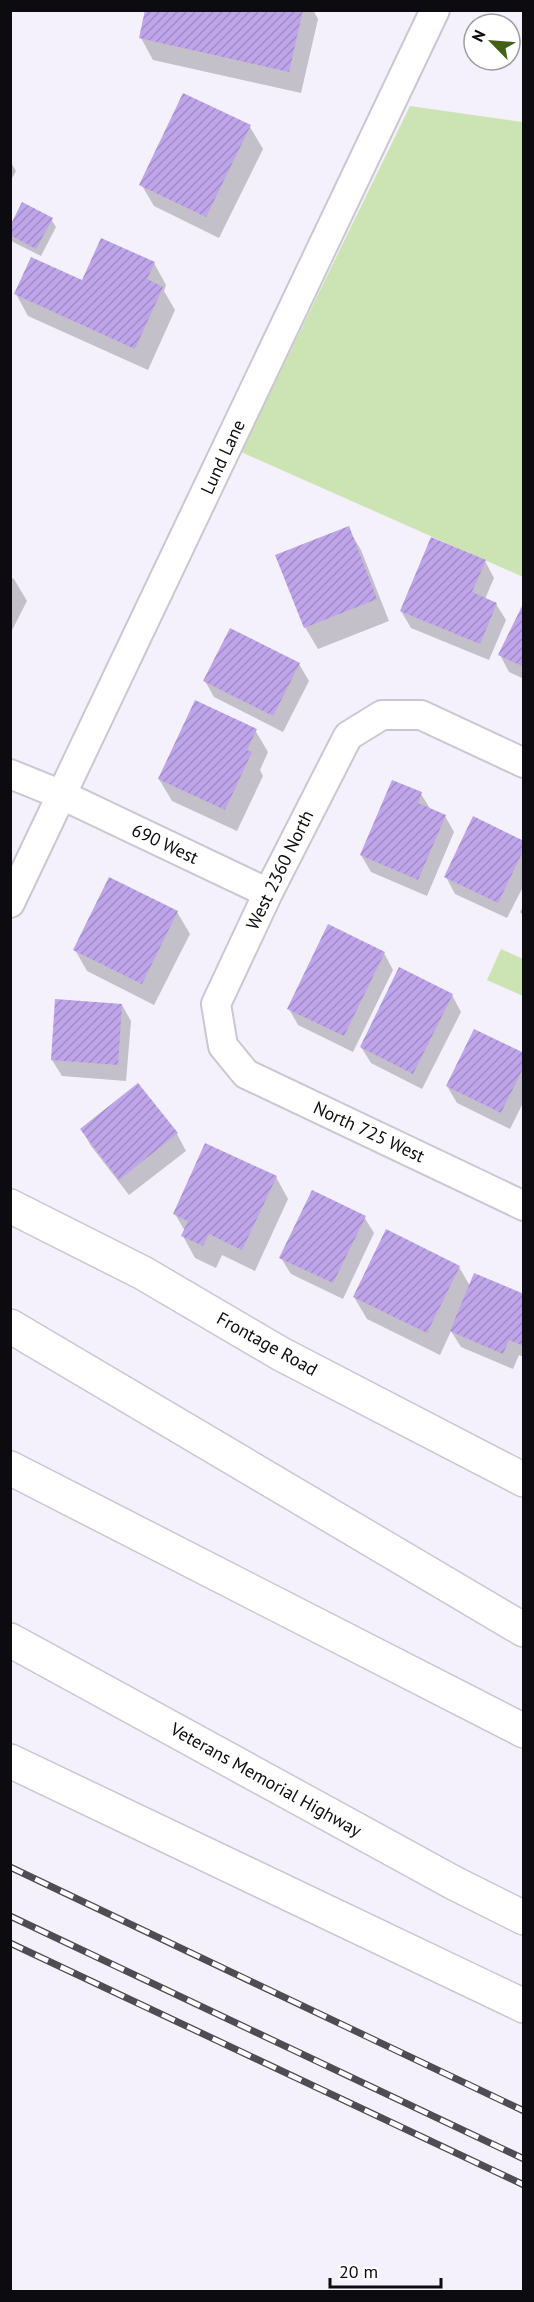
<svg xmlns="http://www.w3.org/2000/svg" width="534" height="2302" font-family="'PT Sans',sans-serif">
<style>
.green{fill:#cce4b4}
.shadow{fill:#0003}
.building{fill:url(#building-hatch)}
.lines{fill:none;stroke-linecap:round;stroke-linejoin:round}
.street-casing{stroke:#cac6d2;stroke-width:32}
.secondary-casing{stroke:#cac6d2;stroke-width:36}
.highway-casing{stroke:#cac6d2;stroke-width:36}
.street{stroke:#fff;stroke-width:28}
.secondary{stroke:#fff;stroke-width:33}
.highway{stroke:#fff;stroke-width:33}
.rail-casing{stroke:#4f4d54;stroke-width:7}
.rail{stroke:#fff;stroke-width:4.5;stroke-dasharray:14;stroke-linecap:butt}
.labels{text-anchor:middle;stroke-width:4.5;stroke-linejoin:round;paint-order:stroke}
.street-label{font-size:18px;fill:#0c0b0f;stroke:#fff}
</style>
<defs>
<pattern id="building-hatch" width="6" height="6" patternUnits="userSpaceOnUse" patternTransform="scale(1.5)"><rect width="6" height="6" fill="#bea4e9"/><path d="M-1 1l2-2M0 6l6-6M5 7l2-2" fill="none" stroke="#a28cc7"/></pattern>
</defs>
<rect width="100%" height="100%" fill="#f4f0fc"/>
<path class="green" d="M410 106 523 122V577L241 452Z
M501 949 523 959V996L487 980Z"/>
<path class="shadow" d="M147 10H313L318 19 301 93 153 60 141 38Z
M250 127 263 149 219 238 154 206 141 184Z
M10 161 16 171 10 182Z
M51 219 56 227 41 256 13 242 10 237V229Z
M154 263 166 285 164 291 175 310 148 370 28 316 16 294 83 282Z
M348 528 361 550 389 621 318 649 305 627Z
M485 561 494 578 485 599 496 604 506 620 489 660 411 628 401 611Z
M10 577 14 579 27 601 10 634Z
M524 606V679L509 672 500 655Z
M299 664 309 681 283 732 214 697 205 681Z
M255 730 268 752 260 770 263 776 237 831 172 801 159 779Z
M421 794 431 810 445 816 454 832 427 896 371 872 361 855Z
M524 842V885L507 918 455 894 446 877Z
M524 905V917L520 912Z
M177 912 190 934 154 1005 87 971 75 950Z
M384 953 393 970 353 1052 298 1025 289 1009Z
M452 995 461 1012 422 1089 371 1063 361 1047Z
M122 1005 131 1021 126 1081 62 1076 52 1060Z
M524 1055V1101L510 1129 457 1103 447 1086Z
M138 1085 177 1134 186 1151 129 1195 91 1146 82 1130Z
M276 1177 288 1199 255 1271 222 1255 216 1268 195 1258 183 1236 185 1231 175 1214Z
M364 1217 374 1233 343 1299 291 1274 281 1258Z
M459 1267 470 1286 524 1296V1357L519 1355 513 1369 461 1347 451 1331 440 1355 367 1319 354 1297Z"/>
<path class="building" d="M145 10H303L289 72 139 38Z
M183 93 251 125 206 217 139 185Z
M22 202 53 218 36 249 10 235V226Z
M101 238 155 262 147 279 163 287 135 349 14 294 31 257 82 280Z
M349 526 377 599 304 628 275 555Z
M431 537 486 560 472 592 497 603 480 644 400 611Z
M524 602V667L498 655Z
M230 628 300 663 273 716 203 681Z
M195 700 257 729 247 750 252 752 225 810 158 779Z
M392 780 422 792 418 803 446 815 418 880 360 855Z
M473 816 524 841V849L498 903 444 877Z
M109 877 178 911 142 984 73 950Z
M328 924 385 952 344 1036 287 1009Z
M399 967 453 994 413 1074 360 1047Z
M55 999 122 1004 118 1065 51 1060Z
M474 1029 524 1053V1066L501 1113 446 1086Z
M138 1083 178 1133 119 1180 80 1129Z
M205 1143 277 1176 242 1250 209 1234 203 1246 181 1236 188 1221 173 1214Z
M312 1190 366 1216 333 1283 279 1258Z
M386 1229 460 1266 427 1333 353 1297Z
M474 1273 524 1294V1346L509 1340 503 1354 450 1331Z"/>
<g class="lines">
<g class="street-casing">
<path id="street" d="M524 763 421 715H382L348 736 268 893 216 1004 223 1046 246 1074 524 1206
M10 774 62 795 268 893
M10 903 435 10"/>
</g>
<g class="secondary-casing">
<path id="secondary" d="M10 1206 143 1273 281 1354 524 1480"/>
</g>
<g class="highway-casing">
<path id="highway" d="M10 1326 524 1630
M10 1468 524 1731
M10 1640 454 1883 524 1918
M10 1761 524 2006"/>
</g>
<use href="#street" class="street"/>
<use href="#secondary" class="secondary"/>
<use href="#highway" class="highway"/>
<g class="rail-casing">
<path id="rail" d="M10 1867 524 2111
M10 1916 524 2159
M10 1943 524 2185"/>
</g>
<use href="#rail" class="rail"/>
</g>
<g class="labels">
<g class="street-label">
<text transform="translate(223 457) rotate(-65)" y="6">Lund Lane</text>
<text transform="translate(165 844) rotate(25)" y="6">690 West</text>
<text transform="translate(280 870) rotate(-64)" y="6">West 2360 North</text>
<text transform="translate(369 1132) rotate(25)" y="6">North 725 West</text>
<text transform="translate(267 1344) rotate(29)" y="6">Frontage Road</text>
<text transform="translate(266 1780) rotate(29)" y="6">Veterans Memorial Highway</text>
</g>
</g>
<rect width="534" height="2302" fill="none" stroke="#0c0b0f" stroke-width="24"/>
<g transform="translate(492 42) rotate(295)"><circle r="28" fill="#ffffff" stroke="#9e9d9f" stroke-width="1.5"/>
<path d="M0-4.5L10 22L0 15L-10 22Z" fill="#446216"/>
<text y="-9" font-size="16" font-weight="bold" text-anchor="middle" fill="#0c0b0f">N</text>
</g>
<path d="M330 2278v9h111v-9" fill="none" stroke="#0c0b0f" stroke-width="3"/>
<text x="339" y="2278" font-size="18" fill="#0c0b0f" stroke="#ffffff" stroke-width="4.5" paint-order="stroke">20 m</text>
</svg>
